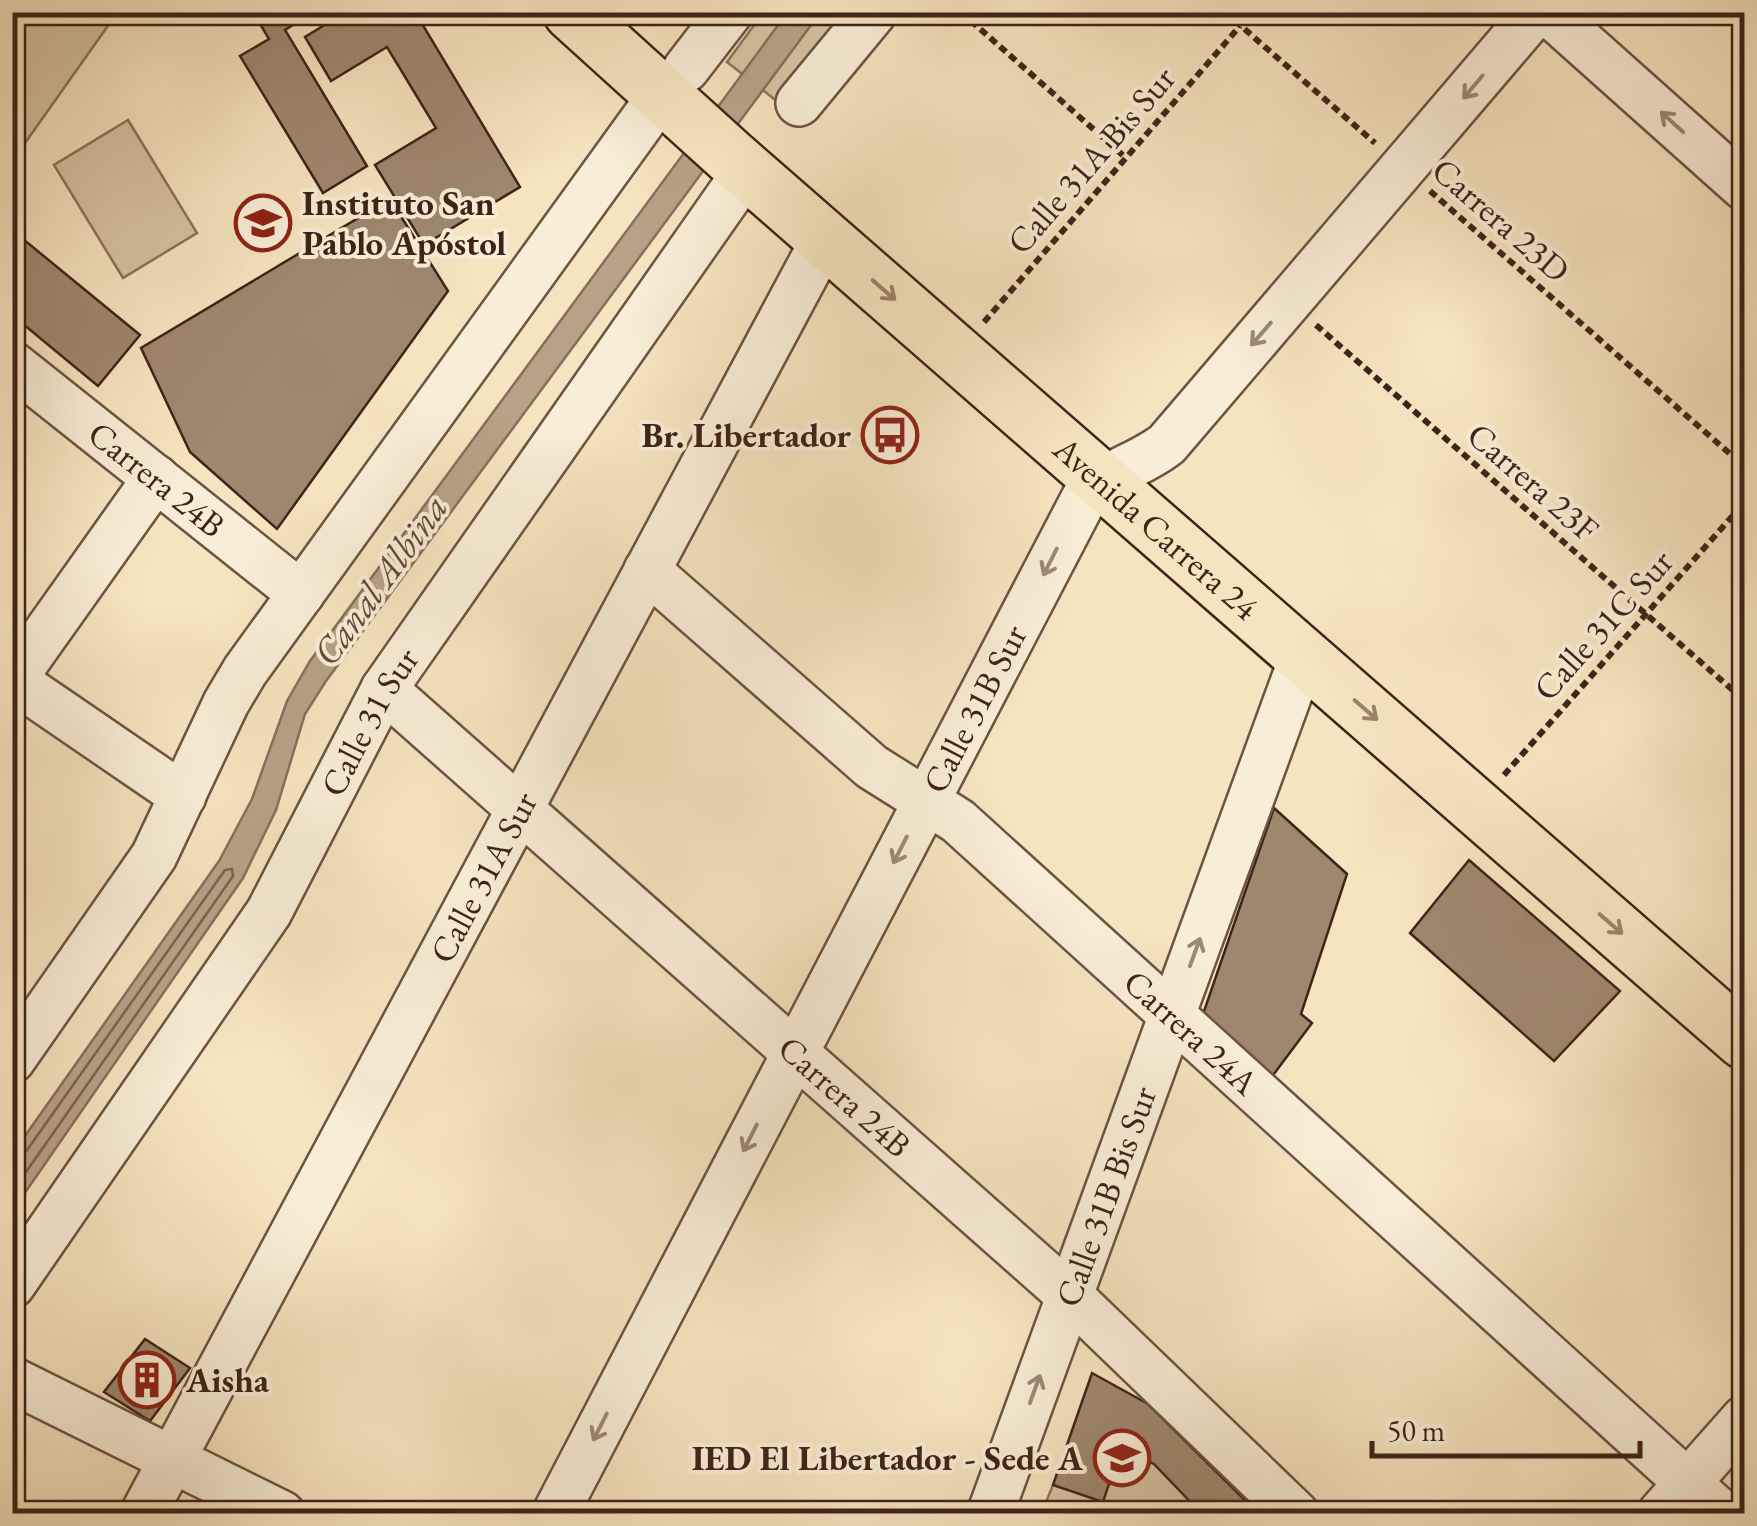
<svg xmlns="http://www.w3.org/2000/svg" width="1757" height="1526" font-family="'EB Garamond',serif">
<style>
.green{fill:#d6c3a3;stroke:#8a735e;stroke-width:2.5}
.water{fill:#b7a287;stroke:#876f5b;stroke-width:2.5}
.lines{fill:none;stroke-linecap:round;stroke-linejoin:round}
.shore{stroke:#7b6250;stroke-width:2.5}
.building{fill:#9e876f;stroke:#3f2318;stroke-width:2.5}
.minor-casing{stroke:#6c5342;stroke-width:50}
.major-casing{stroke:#3f2318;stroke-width:60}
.path{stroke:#3f2318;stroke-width:6;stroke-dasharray:8 5;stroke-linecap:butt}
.minor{stroke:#f8edd6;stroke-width:45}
.major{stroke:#f5e4c0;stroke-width:55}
.oneway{stroke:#9c8877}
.oneway2{stroke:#9a846c}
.labels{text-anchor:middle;stroke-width:8;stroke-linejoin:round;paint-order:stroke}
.street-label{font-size:35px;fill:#3f2318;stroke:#f8edd6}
.poi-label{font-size:35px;font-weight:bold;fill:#3f2318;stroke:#f8edd6;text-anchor:start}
.water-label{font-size:38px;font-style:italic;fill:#634939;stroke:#f8edd6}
</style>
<rect width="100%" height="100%" fill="#f5e4c0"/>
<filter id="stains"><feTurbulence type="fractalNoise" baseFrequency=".002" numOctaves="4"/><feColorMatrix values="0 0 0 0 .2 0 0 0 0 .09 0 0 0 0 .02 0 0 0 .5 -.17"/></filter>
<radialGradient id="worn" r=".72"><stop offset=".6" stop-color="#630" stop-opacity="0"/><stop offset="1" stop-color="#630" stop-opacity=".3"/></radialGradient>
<path class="green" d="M13 12 117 13 13 160 12 13Z
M763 13H858L783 106 727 62Z
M128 120 197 233 123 278 54 165Z
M1121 1448 1154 1464 1202 1513 1041 1514 1053 1485 1102 1501Z"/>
<path class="water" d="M787 13H820L326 681 305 714 276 810 243 878 13 1210V1153L219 861 252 799 287 701 310 661Z"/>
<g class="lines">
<path class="shore" d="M12 1157 25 1153 225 870 232 869 233 876 12 1192"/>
</g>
<path class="building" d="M253 12H314L285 30 367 166 323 193 240 56 269 39Z
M346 12H415L520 187 424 245 375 165 436 128 387 47 331 81 305 37Z
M390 199 448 291 277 529 190 452 141 348Z
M12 230 140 335 98 386 12 315Z
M1274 808 1347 874 1301 1014 1312 1023 1271 1078 1202 1017Z
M1469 860 1620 991 1554 1061 1410 933Z
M145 1339 190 1368 150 1421 104 1392Z
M1092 1373 1148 1404 1257 1512 1202 1514 1154 1464 1121 1448 1103 1502 1053 1485Z"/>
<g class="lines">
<g class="minor-casing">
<g id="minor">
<path d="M1548 12 1744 187"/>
<path d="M686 69 730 12"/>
<path d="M799 103 874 12"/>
<path id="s1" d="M12 364 301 594"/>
<path id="s2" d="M647 570 872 767 958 821 1722 1514"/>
<path d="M12 679 183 796"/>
<path d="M12 681 156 478"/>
<path id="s3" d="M384 689 1069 1295 1296 1514"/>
<path d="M12 1060 154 856 226 703 245 671 662 94"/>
<path id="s4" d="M12 1285 269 912 384 689 747 170"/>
<path d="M12 1380 282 1514"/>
<path id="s5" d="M143 1514 825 238"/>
<path id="s6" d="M555 1514 1087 493C1110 471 1142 464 1167 444L1536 12"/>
<path id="s7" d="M990 1514 1303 656"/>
<path d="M1660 1514 1744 1419"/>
</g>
</g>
<g class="major-casing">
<g id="major">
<path id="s8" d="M571 12 731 157 1744 1041"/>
</g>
</g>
<path class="path" d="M961 12 1126 158
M1225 12 1375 143
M1430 191 1744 466
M984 322 1240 26
M1316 325 1744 700
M1504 775 1744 503"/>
<use href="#minor" class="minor"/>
<use href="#major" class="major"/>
</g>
<defs><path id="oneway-shaft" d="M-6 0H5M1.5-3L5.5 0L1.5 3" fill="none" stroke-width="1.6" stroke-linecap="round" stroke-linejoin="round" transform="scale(2.5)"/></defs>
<g class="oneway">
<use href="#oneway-shaft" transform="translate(1473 87) rotate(130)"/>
<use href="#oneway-shaft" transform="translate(1672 122) rotate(-138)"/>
<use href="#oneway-shaft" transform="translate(1261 334) rotate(131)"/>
<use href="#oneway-shaft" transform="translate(1050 562) rotate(117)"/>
<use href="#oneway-shaft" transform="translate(900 850) rotate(117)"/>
<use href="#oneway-shaft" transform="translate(1195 952) rotate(-70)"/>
<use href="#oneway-shaft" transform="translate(750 1138) rotate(117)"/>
<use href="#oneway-shaft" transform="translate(1035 1389) rotate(-70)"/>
<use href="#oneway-shaft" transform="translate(600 1427) rotate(117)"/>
</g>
<g class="oneway2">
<use href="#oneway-shaft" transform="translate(884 290) rotate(41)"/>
<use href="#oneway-shaft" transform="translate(1366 710) rotate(41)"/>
<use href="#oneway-shaft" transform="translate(1611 924) rotate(41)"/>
</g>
<defs>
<g id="school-ring" transform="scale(2.875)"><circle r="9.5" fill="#f8edd6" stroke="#8f2418" stroke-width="1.5"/><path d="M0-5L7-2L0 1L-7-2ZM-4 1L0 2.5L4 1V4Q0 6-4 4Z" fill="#8f2418"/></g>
<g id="bus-ring" transform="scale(2.875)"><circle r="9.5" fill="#f8edd6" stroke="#8f2418" stroke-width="1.5"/><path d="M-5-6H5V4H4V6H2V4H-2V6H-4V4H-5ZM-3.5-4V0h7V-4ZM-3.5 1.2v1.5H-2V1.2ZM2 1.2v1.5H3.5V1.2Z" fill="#8f2418"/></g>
<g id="building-ring" transform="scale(2.875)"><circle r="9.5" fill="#f8edd6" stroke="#8f2418" stroke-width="1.5"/><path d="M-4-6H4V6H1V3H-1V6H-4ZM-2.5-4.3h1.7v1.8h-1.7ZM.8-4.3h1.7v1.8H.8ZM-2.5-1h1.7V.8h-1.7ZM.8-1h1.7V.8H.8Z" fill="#8f2418"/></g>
</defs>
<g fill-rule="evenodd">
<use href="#school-ring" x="263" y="223"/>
<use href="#bus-ring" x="890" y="435"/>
<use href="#building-ring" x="147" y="1380"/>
<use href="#school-ring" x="1122" y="1458"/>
</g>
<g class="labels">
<g class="street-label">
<text transform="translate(1091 160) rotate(-49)" y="12">Calle 31A Bis Sur</text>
<text transform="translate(1501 220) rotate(41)" y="12">Carrera 23D</text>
<text dy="12" stroke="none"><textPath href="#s1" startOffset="185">Carrera 24B</textPath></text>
<text transform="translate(1533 482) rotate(41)" y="12">Carrera 23F</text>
<text dy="12" stroke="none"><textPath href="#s8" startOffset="780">Avenida Carrera 24</textPath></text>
<text transform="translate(1603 625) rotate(-48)" y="12">Calle 31C Sur</text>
<text dy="12" stroke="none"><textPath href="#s6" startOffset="908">Calle 31B Sur</textPath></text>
<text dy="12" stroke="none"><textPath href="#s4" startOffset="668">Calle 31 Sur</textPath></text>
<text dy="12" stroke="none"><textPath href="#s5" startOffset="722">Calle 31A Sur</textPath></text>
<text dy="12" stroke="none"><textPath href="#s2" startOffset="715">Carrera 24A</textPath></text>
<text dy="12" stroke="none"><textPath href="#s3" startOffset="615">Carrera 24B</textPath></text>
<text dy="12" stroke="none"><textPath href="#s7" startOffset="338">Calle 31B Bis Sur</textPath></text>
</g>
<g class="poi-label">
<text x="302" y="215">Instituto San<tspan x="302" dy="40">Pablo Apóstol</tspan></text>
<text x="851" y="447" text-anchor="end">Br. Libertador</text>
<text x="186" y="1392">Aisha</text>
<text x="1083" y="1470" text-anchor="end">IED El Libertador - Sede A</text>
</g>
<g class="water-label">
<text transform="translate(380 580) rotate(-54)" y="13">Canal Albina</text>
</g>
</g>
<rect width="1757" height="1526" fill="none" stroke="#f5e4c0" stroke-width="50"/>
<rect x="15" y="15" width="1727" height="1496" fill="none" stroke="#3f2318" stroke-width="5"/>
<rect x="25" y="25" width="1707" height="1476" fill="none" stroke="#3f2318" stroke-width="2.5"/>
<path d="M1372 1441v15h268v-15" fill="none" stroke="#3f2318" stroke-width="5"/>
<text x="1387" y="1441" font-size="30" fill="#3f2318" stroke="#f8edd6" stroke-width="8" paint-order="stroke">50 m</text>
<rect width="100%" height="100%" filter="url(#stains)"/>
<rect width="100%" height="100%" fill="url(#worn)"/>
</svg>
